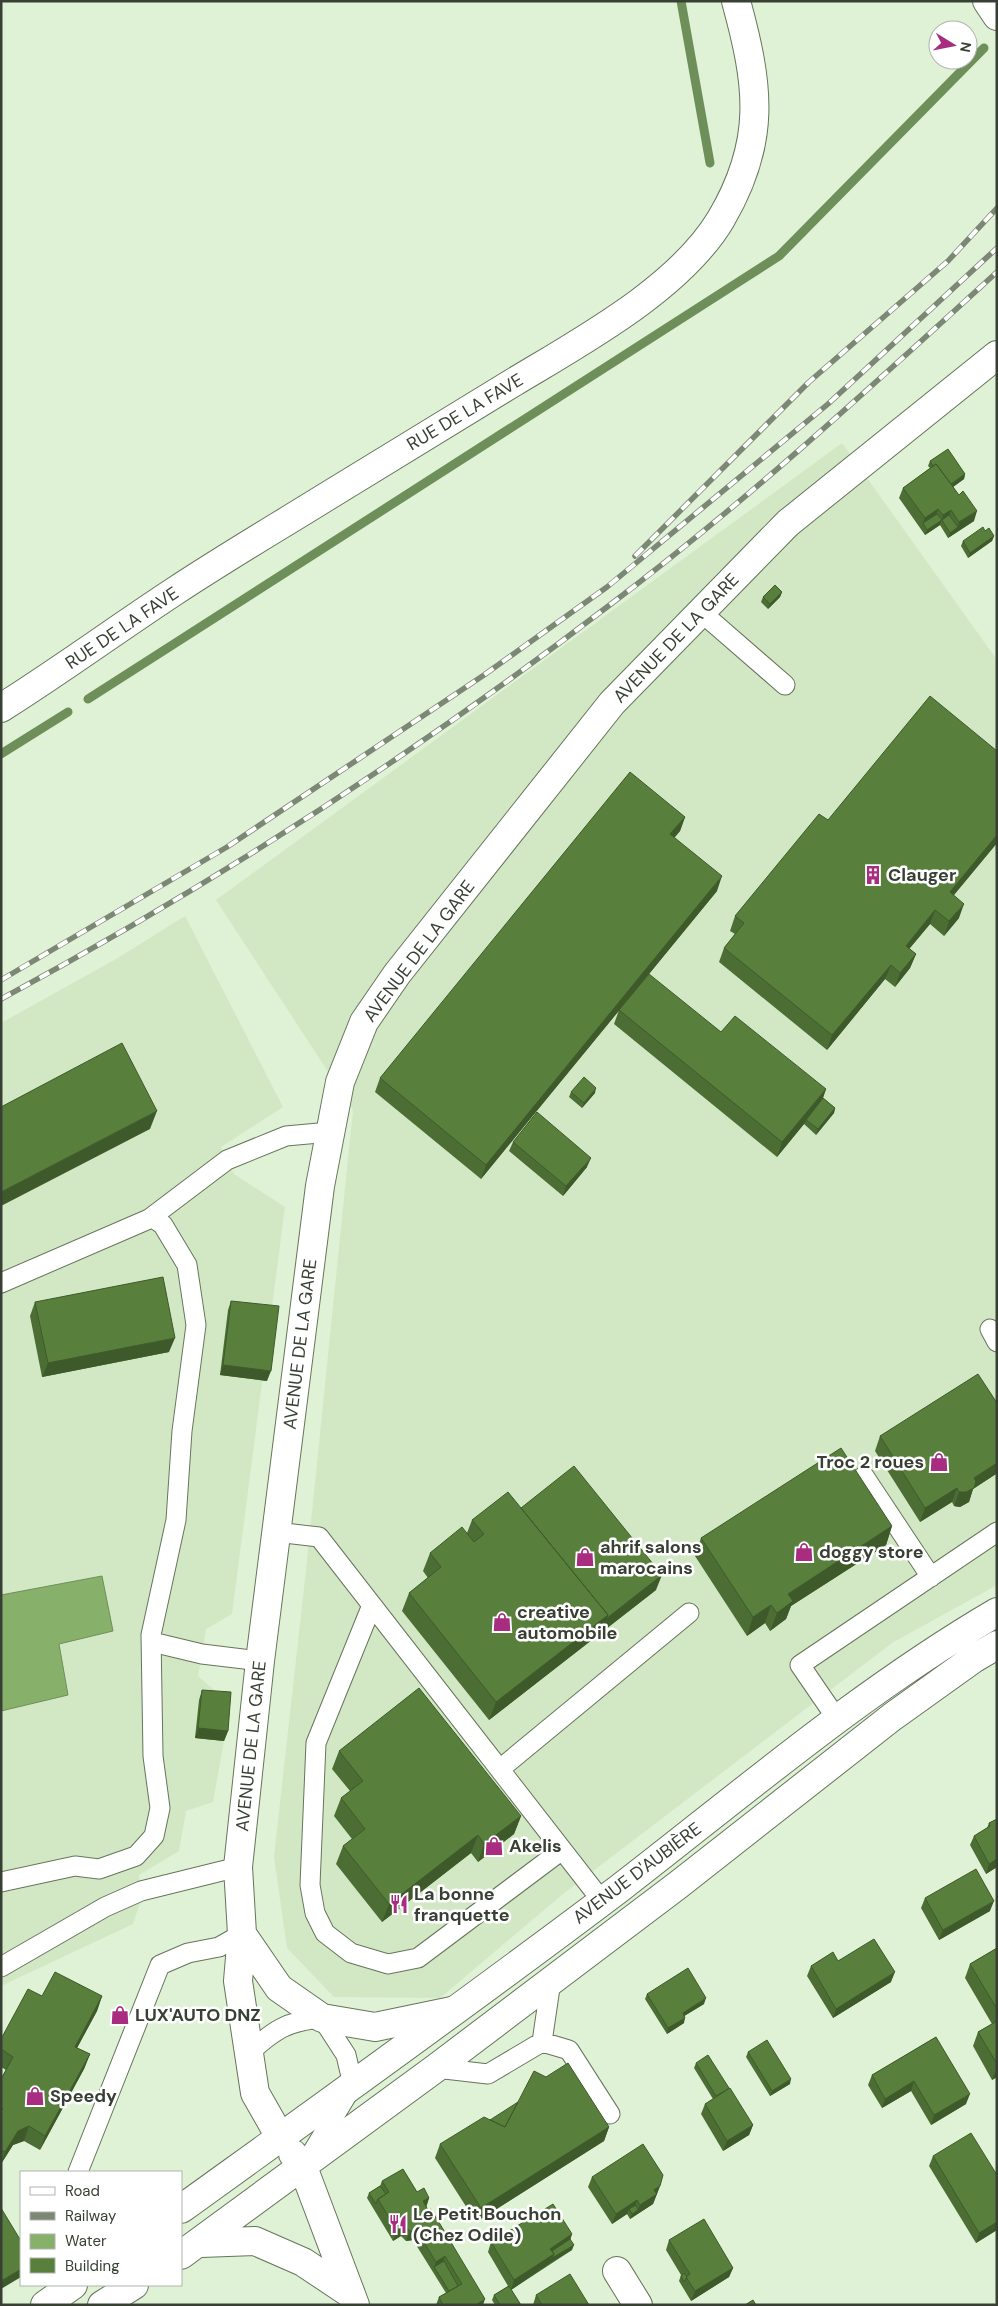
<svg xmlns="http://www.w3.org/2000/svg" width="998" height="2306" font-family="'DM Sans',sans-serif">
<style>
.built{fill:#d2e8c4}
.water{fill:#87b16b;stroke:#6f8f5a}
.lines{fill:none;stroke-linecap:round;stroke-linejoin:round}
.stream{stroke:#6f8f5a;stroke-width:9}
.lane-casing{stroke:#65755b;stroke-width:21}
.street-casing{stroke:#65755b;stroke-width:30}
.secondary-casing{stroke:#65755b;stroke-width:30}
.lane{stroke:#fff;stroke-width:19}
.street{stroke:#fff;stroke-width:28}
.secondary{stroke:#fff;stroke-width:28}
.rail-casing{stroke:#7c8875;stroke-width:5.5}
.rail{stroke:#fff;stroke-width:4;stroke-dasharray:11;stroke-linecap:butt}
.wall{fill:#4c6e34}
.shaded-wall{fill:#3e5a2a}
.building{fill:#58803c;stroke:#3e5a2a}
.labels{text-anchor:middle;stroke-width:5;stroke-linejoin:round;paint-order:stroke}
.street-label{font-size:18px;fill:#384034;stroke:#fff}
.poi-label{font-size:18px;font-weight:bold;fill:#384034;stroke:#fff;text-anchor:start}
</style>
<rect width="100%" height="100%" fill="#dff2d5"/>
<path class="built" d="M842 443 997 660V1585L892 1643 563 1894 440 1998 334 1997 287 1948 274 1857 307 1561 353 1110 216 900Z
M185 916 283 1107 221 1147 234 1174 285 1207 232 1614 206 1629 198 1676 228 1702 224 1741 213 1802 186 1811 179 1851 139 1875 142 1897 133 1924 1 1986V1023L116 959Z"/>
<path class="water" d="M102 1576 113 1631 59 1644 68 1695 1 1711V1595Z"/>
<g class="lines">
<path class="stream" d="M681 1 710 163
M88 699 779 256 984 48
M1 754 68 712"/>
<g class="lane-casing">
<path id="lane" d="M701 612 785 685
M1 1283 149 1219 227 1160 286 1136 330 1132
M990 1329 997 1342
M864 1476 931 1577
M276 1532 319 1537 602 1901
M372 1605 316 1743 310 1885 315 1913 325 1933 351 1953 388 1964 418 1958 562 1850
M152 1642 202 1654 260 1661
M837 1719 800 1665 997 1532
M500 1769 689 1613
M1 1882 75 1866 99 1869 136 1856 154 1836 160 1808 153 1756 151 1635 176 1520 182 1431 196 1325 187 1265 163 1225 152 1217
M1 1967 105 1907 141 1891 238 1867
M542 2042 569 2050 610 2114
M249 2053C274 2030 287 2021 322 2018L346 2055 353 2085 310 2156
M436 2068 488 2074 542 2042 551 1981
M78 2172 160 1965 188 1953 219 1947 242 1934"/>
</g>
<g class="street-casing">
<path id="street" d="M1 708C60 671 117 629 175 591 225 558 276 528 326 497 388 459 451 421 514 382 582 341 680 288 721 219 767 141 759 85 736 1
M242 1934 279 1988 322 2018 375 2027 452 2011
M280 2137 255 2093 238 1981 242 1934 238 1867 260 1661 320 1186 340 1082 364 1022 397 974 612 703 788 523 997 355
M617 2271 638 2305"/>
</g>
<g class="secondary-casing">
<path id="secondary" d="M987 1 997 16
M293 2154 303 2167 355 2305
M181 2209C328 2103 476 1997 620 1888 743 1793 862 1691 997 1612
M201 2243 255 2241 303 2262 351 2294
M181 2255 436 2068 678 1885 892 1717 973 1659 997 1645
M45 2305 73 2285
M102 2305 134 2285"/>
</g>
<use href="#lane" class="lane"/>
<use href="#street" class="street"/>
<use href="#secondary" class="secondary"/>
<g class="rail-casing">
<path id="rail" d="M635 556 809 382 948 261 997 208
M1 980 227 847 484 675 607 587 828 404 997 248
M1 999C214 884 419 751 611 604 746 502 872 386 997 272"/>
</g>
<use href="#rail" class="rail"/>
</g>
<path class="wall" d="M930 461 965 474 964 479 953 487 974 521 948 538 940 525 925 535 899 498 903 488 930 468 928 466Z
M994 536 992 541 968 558 961 546 963 541Z
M782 592 780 597 768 609 761 602 763 597Z
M997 751V843L953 896 959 918 944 936 930 924 909 949 916 954 910 968 895 987 885 979 827 1050 719 962 724 948 735 934 730 931 735 916 828 820Z
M685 817 680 831 674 838 717 891 481 1179 375 1092 380 1078Z
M619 1010 721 1032 826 1089 823 1098 835 1108 834 1113 816 1135 804 1124 777 1157 614 1024Z
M571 1092 595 1093 582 1108 569 1097Z
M513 1142 587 1167 563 1196 509 1151Z
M231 1301 267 1381 220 1375 228 1310Z
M35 1302 169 1352 42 1377 30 1316Z
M997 1403V1476L996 1474 973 1489 969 1502 960 1507 954 1506 952 1502 920 1522 875 1451 880 1436Z
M521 1508 656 1590 489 1720 402 1611 409 1593 428 1578 423 1571 430 1553 467 1533 472 1520Z
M892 1526 886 1545 791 1606 786 1619 770 1631 765 1623 747 1636 695 1556 701 1538Z
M202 1690 228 1731 224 1741 195 1738 199 1700Z
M339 1751 521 1816 514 1834 478 1862 471 1853 382 1922 336 1864 343 1846 352 1839 334 1816 341 1798 350 1791 332 1769Z
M997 1819V1867L986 1874 970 1845 974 1836 987 1828 989 1823Z
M925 1898 990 1911 939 1940 921 1908Z
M997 1948V2077L992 2080 973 2046 978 2032 992 2024 965 1978 970 1964Z
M838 1961 891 1982 833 2018 807 1976 811 1966Z
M647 1994 704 2004 684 2016V2023L667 2034 645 1999Z
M42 1996H102L97 2011 77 2048 90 2054 84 2069 40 2150 24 2141 13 2145 1 2164V2079L6 2070 1 2067V2039Z
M936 2037 966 2104 931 2125 911 2091 882 2108 868 2085 872 2075Z
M748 2052 790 2084 770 2096 746 2057Z
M696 2063 753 2125 749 2135 723 2151 701 2114 705 2104 713 2099 694 2068Z
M490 2120 609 2127 604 2141 476 2222 435 2158 440 2144Z
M933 2156 997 2230 976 2243 929 2166Z
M592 2177 660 2186 653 2204 630 2219 627 2214 612 2224 588 2187Z
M382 2181 417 2192 429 2198 426 2207 483 2305H436L439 2297 446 2293 413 2240 406 2241 401 2236 393 2241 367 2198 369 2193 380 2186Z
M572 2234 570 2239 572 2250 511 2290 521 2305H495L492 2300 494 2295 508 2286 488 2252 491 2242Z
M669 2240 733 2268 729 2277 691 2301 679 2281 681 2275 666 2250Z
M536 2295 589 2305H533Z"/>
<path class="shaded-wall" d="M965 474 964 479 946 492 948 487Z
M938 509 935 519 923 523 925 518Z
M951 510 948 520H942L940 525 925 535 927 530 942 520 943 515Z
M977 511 974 521 948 538 950 533 958 527 959 522Z
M994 536 992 541 968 558 970 553Z
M782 592 780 597 768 609 770 604Z
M685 817 680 831 665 849 670 834Z
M997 835V843L944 907 950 892Z
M722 876 717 891 481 1179 486 1165Z
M964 904 959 918 944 936 949 921Z
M935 910 930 924 900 960 906 946Z
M916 954 910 968 895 987 900 973Z
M891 965 885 979 827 1050 832 1035Z
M596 1088 595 1093 582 1108 584 1103Z
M826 1089 821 1103 806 1120 804 1124 777 1157 782 1142Z
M835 1108 834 1113 816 1135 818 1129Z
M157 1111 150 1129 1 1206V1192Z
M591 1158 587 1167 563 1196 566 1186Z
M175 1338 169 1352 42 1377 48 1363Z
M223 1365 271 1371 267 1381 220 1375Z
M997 1463 996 1474 973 1489 969 1502 960 1507 954 1506 959 1492 974 1478Z
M957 1488 952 1502 920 1522 925 1508Z
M892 1526 886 1545 791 1606 786 1619 770 1631 777 1613 788 1594Z
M662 1575 656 1590 489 1720 496 1702 608 1615Z
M771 1605 765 1623 747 1636 753 1617Z
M198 1728 228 1731 224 1741 195 1738Z
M521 1816 514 1834 478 1862 484 1844Z
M478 1835 471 1853 382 1922 389 1904Z
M997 1859V1867L986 1874 989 1864Z
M994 1901 990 1911 939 1940 943 1930Z
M895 1972 891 1982 833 2018 836 2009Z
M102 1996 97 2011 70 2061 75 2047Z
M706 1998 704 2004 681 2018 683 2013Z
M685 2018 684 2023 667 2034 668 2028Z
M90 2054 84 2069 40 2150 45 2136Z
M997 2068V2077L992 2080Z
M791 2079 790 2084 770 2096 772 2091Z
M914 2081 911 2091 882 2108 885 2099Z
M970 2094 966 2104 931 2125 934 2115Z
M753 2125 749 2135 723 2151 727 2141Z
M29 2126 24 2141 13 2145 1 2164 5 2152 18 2131Z
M609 2127 604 2141 476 2222 481 2208Z
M660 2186 653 2204 630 2219 632 2214 638 2210 640 2205 654 2190Z
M429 2198 426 2208 423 2201Z
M637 2200 634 2210 629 2209 627 2214 612 2224 616 2214Z
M997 2222V2230L976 2243 979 2233Z
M405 2226 401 2236 393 2241 397 2231Z
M410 2231H417L413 2240 406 2241Z
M572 2234 569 2244 553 2254 550 2263 511 2290 514 2280 550 2249Z
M574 2245 572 2250 550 2263 552 2258Z
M445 2256 442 2266 434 2267 432 2272 436 2262Z
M733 2268 729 2277 691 2301 695 2291Z
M21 2269V2277L1 2289V2281Z
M485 2299 483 2305H476Z"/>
<path class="building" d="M948 449 965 474 951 484 936 464 933 466 930 461Z
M936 464 959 495 963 491 977 511 959 522 951 510 943 515 938 509 925 518 903 488Z
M937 514 942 520 927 530 923 523Z
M949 515 958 527 950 533 942 520Z
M983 527 985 531 989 528 994 536 970 553 963 541Z
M775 585 782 592 770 604 763 597Z
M930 696 997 751V835L950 892 964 904 949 921 935 910 906 946 916 954 900 973 891 965 832 1035 724 948 744 923 735 916 819 814 828 820Z
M630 772 685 817 670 834 722 876 486 1165 380 1078Z
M649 974 721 1032 735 1016 826 1089 782 1142 619 1010Z
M122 1043 157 1111 1 1192V1107Z
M584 1077 596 1088 584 1103 571 1092Z
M823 1098 835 1108 818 1129 806 1120Z
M537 1112 591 1158 566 1186 513 1142Z
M163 1277 175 1338 48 1363 35 1302Z
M231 1301 279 1306 271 1371 223 1365Z
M978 1374 997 1403V1463L974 1478 976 1481 974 1488 966 1492H959L957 1488 925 1508 880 1436Z
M841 1448 892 1526 788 1594 793 1601 777 1613 771 1605 753 1617 701 1538Z
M574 1466 662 1575 606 1619 608 1615 521 1508Z
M508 1492 608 1615 496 1702 409 1593 441 1567 430 1553 462 1527 474 1542 484 1534 472 1520Z
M419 1688 521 1816 484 1844 478 1835 389 1904 343 1846 365 1829 341 1798 363 1781 339 1751Z
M202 1690 231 1692 228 1731 198 1728Z
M997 1819V1859L989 1864 974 1836 990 1826 989 1823Z
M976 1869 994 1901 943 1930 925 1898Z
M874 1939 895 1972 836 2009 811 1966 833 1952 838 1961Z
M997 1948V2009L970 1964Z
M688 1968 706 1998 683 2013 685 2018 668 2028 647 1994Z
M55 1972 102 1996 75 2047 90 2054 45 2136 29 2126 18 2131 5 2152 1 2150V2111L3 2109 1 2108V2079L13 2057 1 2049V2039L28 1989 42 1996Z
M997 2021V2064L978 2032Z
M936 2037 970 2094 934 2115 914 2081 885 2099 872 2075Z
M767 2040 791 2079 772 2091 748 2052Z
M708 2055 729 2088 716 2096 696 2063Z
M568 2063 609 2127 481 2208 440 2144 484 2117 505 2127 534 2071 546 2077Z
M730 2088 753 2125 727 2141 705 2104Z
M518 2102 505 2127 490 2120Z
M971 2133 997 2175V2222L979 2233 933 2156Z
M643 2144 663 2175 660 2186 654 2190 657 2194 640 2205 637 2200 616 2214 592 2177Z
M403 2169 417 2192 424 2188 429 2198 423 2201 428 2210 431 2209 485 2299 476 2305H443L439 2297 462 2284 445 2256 436 2262 417 2231H410L405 2226 397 2231 378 2199 389 2192 382 2181Z
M380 2186 386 2194 378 2199 376 2204 369 2193Z
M553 2204 572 2234 550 2249 554 2254 514 2280 491 2242Z
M636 2205 638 2210 632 2214 629 2209Z
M1 2208 21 2241V2269L1 2281Z
M704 2219 733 2268 695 2291 686 2277 690 2274 669 2240Z
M570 2239 574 2245 552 2258 554 2254 552 2251Z
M444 2261 458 2286 449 2291 434 2267Z
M684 2273 687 2277 684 2282 681 2276Z
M570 2274 589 2305H542L536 2295Z
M509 2286 521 2305H500L494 2295Z
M753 2300 756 2305H745Z"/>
<defs>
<g id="building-bare" transform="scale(1.5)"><path d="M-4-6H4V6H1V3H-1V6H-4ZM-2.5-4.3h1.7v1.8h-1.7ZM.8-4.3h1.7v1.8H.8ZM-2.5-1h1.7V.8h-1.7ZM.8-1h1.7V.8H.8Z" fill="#a82c80" stroke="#fff" stroke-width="2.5" paint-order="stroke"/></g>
<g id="shop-bare" transform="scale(1.5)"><path d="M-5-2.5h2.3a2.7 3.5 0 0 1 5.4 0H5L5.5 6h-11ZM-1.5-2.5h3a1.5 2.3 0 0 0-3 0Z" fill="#a82c80" stroke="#fff" stroke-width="2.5" paint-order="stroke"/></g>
<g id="restaurant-bare" transform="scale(1.5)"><path d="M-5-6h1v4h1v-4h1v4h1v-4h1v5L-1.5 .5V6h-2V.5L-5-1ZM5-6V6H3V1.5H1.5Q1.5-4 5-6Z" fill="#a82c80" stroke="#fff" stroke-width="2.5" paint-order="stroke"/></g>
</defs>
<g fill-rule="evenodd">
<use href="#building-bare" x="873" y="875"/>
<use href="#shop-bare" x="939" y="1462"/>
<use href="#shop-bare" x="804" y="1552"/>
<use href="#shop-bare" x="585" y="1557"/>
<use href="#shop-bare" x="502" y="1622"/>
<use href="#shop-bare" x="494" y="1846"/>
<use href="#restaurant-bare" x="399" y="1904"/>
<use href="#shop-bare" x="120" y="2015"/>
<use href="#shop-bare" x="35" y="2096"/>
<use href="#restaurant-bare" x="398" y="2224"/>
</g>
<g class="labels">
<g class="street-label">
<text transform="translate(465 412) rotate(-31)" y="6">RUE DE LA FAVE</text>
<text transform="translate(122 628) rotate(-34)" y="6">RUE DE LA FAVE</text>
<text transform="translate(676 638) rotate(-46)" y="6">AVENUE DE LA GARE</text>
<text transform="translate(419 951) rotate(-53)" y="6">AVENUE DE LA GARE</text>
<text transform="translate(300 1344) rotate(-83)" y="6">AVENUE DE LA GARE</text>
<text transform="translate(251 1746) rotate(-84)" y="6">AVENUE DE LA GARE</text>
<text transform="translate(637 1873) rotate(-37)" y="6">AVENUE D'AUBIÈRE</text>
</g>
<g class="poi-label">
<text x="888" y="881">Clauger</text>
<text x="924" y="1468" text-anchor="end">Troc 2 roues</text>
<text x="600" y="1553">ahrif salons<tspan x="600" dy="21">marocains</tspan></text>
<text x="819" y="1558">doggy store</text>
<text x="517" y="1618">creative<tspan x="517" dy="21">automobile</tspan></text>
<text x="509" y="1852">Akelis</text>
<text x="414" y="1900">La bonne<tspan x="414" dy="21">franquette</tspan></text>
<text x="135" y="2021">LUX'AUTO DNZ</text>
<text x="50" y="2102">Speedy</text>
<text x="413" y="2220">Le Petit Bouchon<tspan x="413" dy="21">(Chez Odile)</tspan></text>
</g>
</g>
<rect width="998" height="2306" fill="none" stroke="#384034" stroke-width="5"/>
<rect x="20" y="2171" width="162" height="115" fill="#ffffff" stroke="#afb3ae"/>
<rect x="30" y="2187" width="25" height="8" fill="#ffffff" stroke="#afb3ae"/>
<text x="65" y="2196" font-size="15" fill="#384034">Road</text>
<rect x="30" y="2212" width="25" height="8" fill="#7c8875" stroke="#afb3ae"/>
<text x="65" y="2221" font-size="15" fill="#384034">Railway</text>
<rect x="30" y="2234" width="25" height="15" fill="#87b16b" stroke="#afb3ae"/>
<text x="65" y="2246" font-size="15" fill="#384034">Water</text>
<rect x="30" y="2258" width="25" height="15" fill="#58803c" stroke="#afb3ae"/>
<text x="65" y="2271" font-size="15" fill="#384034">Building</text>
<g transform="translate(953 45) rotate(100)"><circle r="24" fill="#ffffff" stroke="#afb3ae"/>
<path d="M0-4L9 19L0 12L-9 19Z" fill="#a82c80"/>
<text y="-8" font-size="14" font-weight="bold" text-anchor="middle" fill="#384034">N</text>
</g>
</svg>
